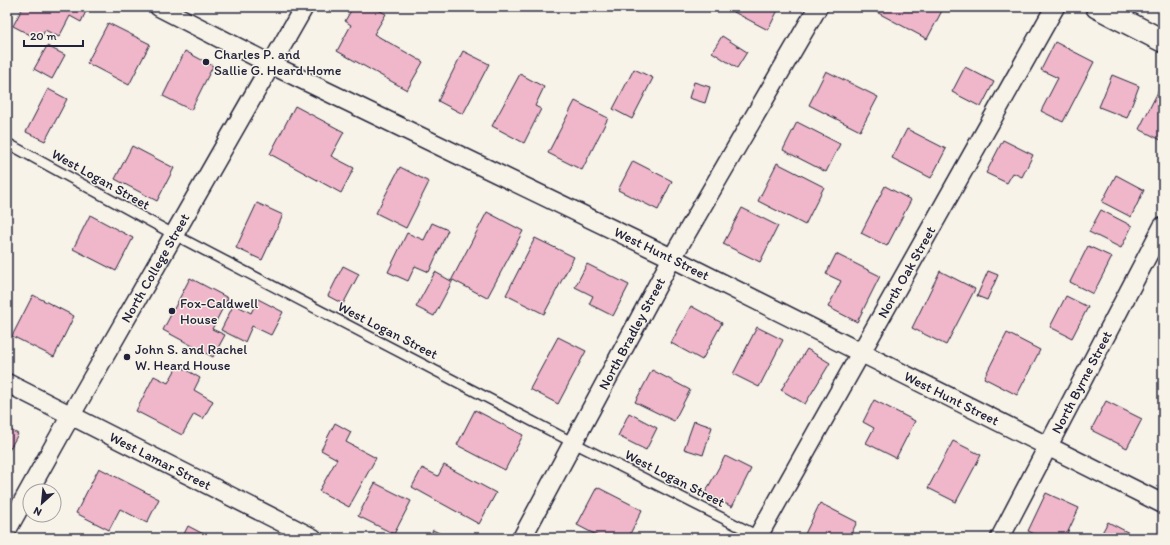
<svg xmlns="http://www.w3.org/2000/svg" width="1170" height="545" font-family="Itim,sans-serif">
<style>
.building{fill:#f0b7ca;stroke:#22223b}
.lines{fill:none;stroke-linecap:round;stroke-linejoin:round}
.service-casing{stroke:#22223b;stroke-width:12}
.minor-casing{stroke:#22223b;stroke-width:21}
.secondary-casing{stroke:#22223b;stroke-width:25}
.service{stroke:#f7f3e8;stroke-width:9}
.minor{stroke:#f7f3e8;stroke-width:18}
.secondary{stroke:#f7f3e8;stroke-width:22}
.poi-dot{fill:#22223b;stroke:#f7f3e8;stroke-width:1.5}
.labels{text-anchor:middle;stroke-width:3;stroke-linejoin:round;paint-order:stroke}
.poi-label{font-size:14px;fill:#22223b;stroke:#f7f3e8;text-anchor:start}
.street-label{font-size:14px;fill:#22223b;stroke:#f7f3e8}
</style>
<rect width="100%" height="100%" fill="#f7f3e8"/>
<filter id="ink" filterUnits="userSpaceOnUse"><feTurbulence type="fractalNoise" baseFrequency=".025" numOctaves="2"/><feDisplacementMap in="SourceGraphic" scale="8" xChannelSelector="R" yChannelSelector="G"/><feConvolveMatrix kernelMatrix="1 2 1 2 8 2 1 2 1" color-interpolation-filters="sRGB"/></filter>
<g filter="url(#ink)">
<path class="building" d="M23 7H83L87 9 81 22 70 16 59 37 45 30 40 40 13 26Z
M353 7H373L386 14 374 34 423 62 407 90 337 51 351 25 345 21Z
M735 7H777L779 8 768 30 732 11Z
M867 7H944L927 39Z
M108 23 150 44 129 85 87 63Z
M722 36 747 52 737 68 712 52Z
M1055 42 1094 62 1063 122 1041 111 1058 78 1041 70Z
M47 46 65 55 52 79 34 69Z
M185 51 213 66 191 110 163 96Z
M463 51 489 64 463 114 438 101Z
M965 67 994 82 981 107 952 92Z
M634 69 653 78 632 119 613 109Z
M826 71 878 97 860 131 809 105Z
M520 74 544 87 535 106 541 109 524 143 492 126Z
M1112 75 1139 86 1127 118 1099 107Z
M694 82 710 87 705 103 689 98Z
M48 89 67 99 45 141 26 132Z
M1159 90 1163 92V141L1139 129Z
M575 101 608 118 582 170 548 153Z
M295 106 344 132 331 156 354 168 341 193 270 154Z
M797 122 840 144 826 172 783 150Z
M907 129 946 149 931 178 892 158Z
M1003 140 1033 155 1022 177 1013 173 1007 183 986 173Z
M132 146 174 168 157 201 115 179Z
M633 161 672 181 658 210 618 190Z
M777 163 824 187 805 225 758 201Z
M400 167 429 182 406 228 376 213Z
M1116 175 1144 190 1131 217 1102 202Z
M885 186 911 200 887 246 861 233Z
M257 203 283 215 262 260 236 248Z
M742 208 778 226 760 262 723 244Z
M7 209 11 211 7 219Z
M1101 210 1132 226 1121 248 1089 232Z
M487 212 523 231 487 298 453 280 434 316 416 307 435 272 451 281Z
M90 215 133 238 116 271 73 249Z
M432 223 448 230 429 272 415 266 408 281 388 272 407 233 424 240Z
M535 238 574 257 544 314 506 295Z
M1088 246 1112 257 1093 294 1070 282Z
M836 254 880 276 857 322 828 307 841 281 826 274Z
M587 264 629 285 613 316 589 304 593 296 575 287Z
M343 266 359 274 343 304 328 296Z
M940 271 975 289 946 345 912 328Z
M988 271 998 275 987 300 977 296Z
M190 278 228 298 212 329 225 335 213 357 163 330Z
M33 295 74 316 54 357 12 336Z
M1066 296 1088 307 1072 338 1050 327Z
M258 299 283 312 271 335 252 326 245 342 221 330 234 304 251 313Z
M691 306 722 323 702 360 671 343Z
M757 327 783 340 759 387 733 374Z
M1007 333 1040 350 1017 395 984 378Z
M558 337 586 351 558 404 530 389Z
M807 349 830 363 805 404 781 390Z
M178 365 200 378 194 390 213 401 203 419 194 414 182 435 136 411 154 376 168 383Z
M652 370 690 390 674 421 635 402Z
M874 400 915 421 896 458 866 443 874 428 863 422Z
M1106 401 1142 419 1127 448 1091 430Z
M475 410 523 435 505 470 457 445Z
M629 413 657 428 646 450 618 436Z
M694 421 712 427 703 455 684 449Z
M335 423 351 432 346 442 376 458 349 507 319 491 337 459 321 450Z
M7 428 18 434 7 454Z
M953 441 981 455 956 502 928 488Z
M725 456 751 469 732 507 705 493Z
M444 465 496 493 479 524 412 487 422 468 438 476Z
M99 468 159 499 147 523 120 509 109 530 76 513Z
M375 483 411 501 394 534 358 516Z
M597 487 642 510 628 538H602L577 525Z
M1046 493 1079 508 1065 538H1043L1028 531Z
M820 503 857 522 849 538H808L804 536Z
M1108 522 1135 536 1134 538H1099Z
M188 526 211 538H182Z
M433 530 449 538H429Z"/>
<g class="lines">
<g class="service-casing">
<path id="service" d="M7 143 175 235 572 442 758 536"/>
</g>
<g class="minor-casing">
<g id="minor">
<path id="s1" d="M159 7 272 65 672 258 1163 504"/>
<path id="s2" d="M7 383 313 538"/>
<path id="s3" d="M7 530 71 415 304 7"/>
<path id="s4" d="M522 538 672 258 818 7"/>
<path id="s5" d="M757 538 1055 7"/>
<path id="s6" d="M1000 538 1163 226"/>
</g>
</g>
<g class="secondary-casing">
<path id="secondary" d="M1097 7 1163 41"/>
</g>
<use href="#service" class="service"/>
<use href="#minor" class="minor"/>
<use href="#secondary" class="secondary"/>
</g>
</g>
<g class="poi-dot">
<circle cx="206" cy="62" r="4"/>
<circle cx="172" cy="311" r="4"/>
<circle cx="127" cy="357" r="4"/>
</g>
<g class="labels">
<g class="poi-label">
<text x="214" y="59">Charles P. and<tspan x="214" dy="16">Sallie G. Heard Home</tspan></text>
<text x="180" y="308">Fox-Caldwell<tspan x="180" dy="16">House</tspan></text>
<text x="135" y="354">John S. and Rachel<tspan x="135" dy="16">W. Heard House</tspan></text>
</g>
<g class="street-label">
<text transform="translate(101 179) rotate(29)" y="5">West Logan Street</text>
<text dy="5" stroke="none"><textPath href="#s1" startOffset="560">West Hunt Street</textPath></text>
<text dy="5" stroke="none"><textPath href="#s3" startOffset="301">North College Street</textPath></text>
<text dy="5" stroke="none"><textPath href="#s5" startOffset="305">North Oak Street</textPath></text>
<text transform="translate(388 330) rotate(27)" y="5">West Logan Street</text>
<text dy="5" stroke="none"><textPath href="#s4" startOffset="232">North Bradley Street</textPath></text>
<text dy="5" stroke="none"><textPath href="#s6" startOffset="176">North Byrne Street</textPath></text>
<text dy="5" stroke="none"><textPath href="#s1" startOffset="884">West Hunt Street</textPath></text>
<text dy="5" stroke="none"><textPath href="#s2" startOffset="172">West Lamar Street</textPath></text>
<text transform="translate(675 478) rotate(27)" y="5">West Logan Street</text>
</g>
</g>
<rect width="1170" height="545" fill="none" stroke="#f7f3e8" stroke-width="24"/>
<rect x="12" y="12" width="1146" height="521" fill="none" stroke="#22223b" stroke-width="1.5" filter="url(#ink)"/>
<g transform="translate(42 503) rotate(207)"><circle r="19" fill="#f7f3e8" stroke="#a29fa3"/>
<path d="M0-3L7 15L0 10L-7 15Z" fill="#22223b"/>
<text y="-6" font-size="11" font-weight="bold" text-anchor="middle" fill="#22223b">N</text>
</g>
<path d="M24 40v6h59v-6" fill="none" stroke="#22223b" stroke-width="2"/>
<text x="30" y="40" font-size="12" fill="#22223b" stroke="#f7f3e8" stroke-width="3" paint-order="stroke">20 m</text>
</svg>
